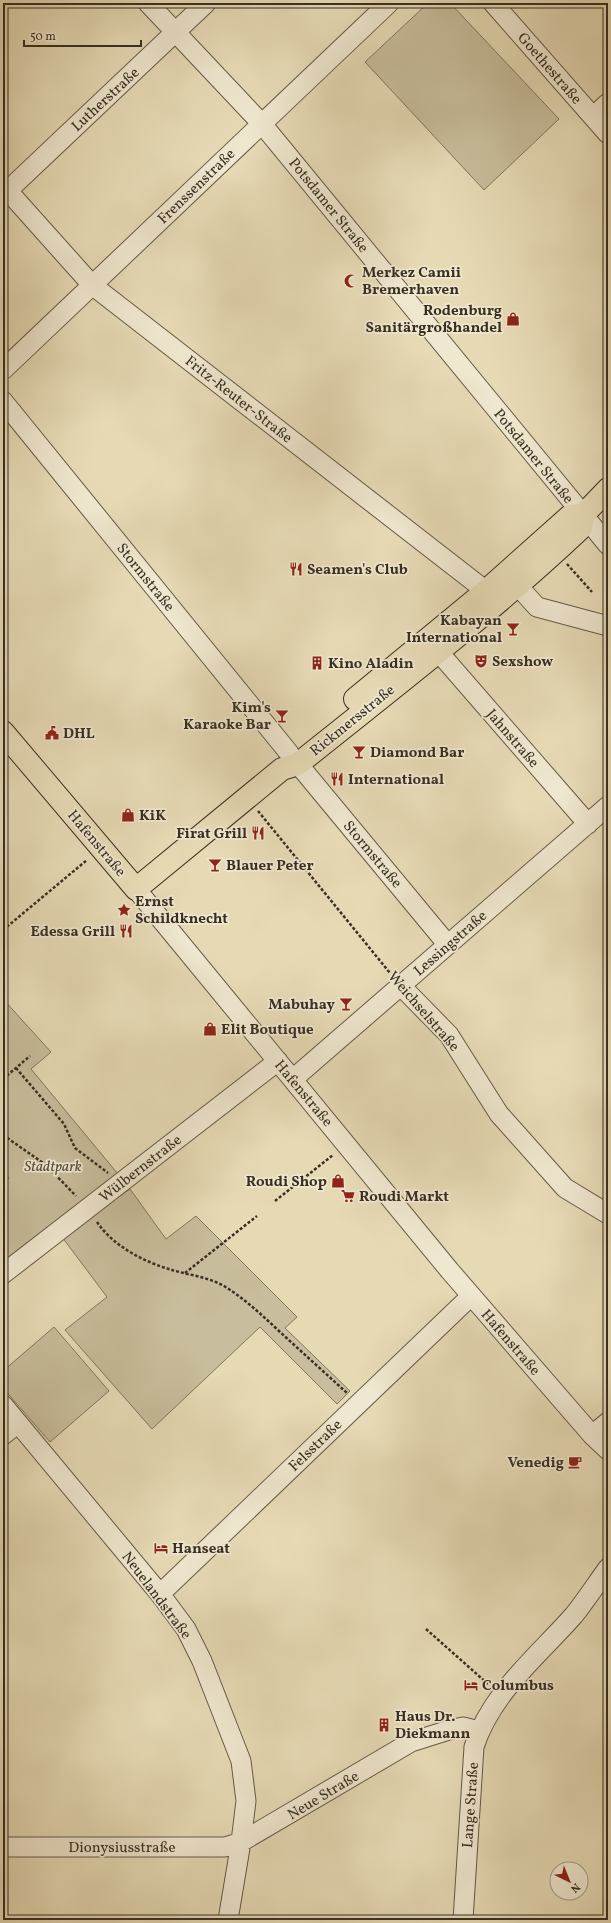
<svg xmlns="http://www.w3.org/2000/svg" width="611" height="1923" font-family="Vollkorn,serif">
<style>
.green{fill:#c8bd9c;stroke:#80765f}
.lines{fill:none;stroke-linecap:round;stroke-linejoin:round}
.minor-casing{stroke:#645a47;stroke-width:21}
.major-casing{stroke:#382f22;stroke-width:24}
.path{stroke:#382f22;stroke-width:2.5;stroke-dasharray:3 2;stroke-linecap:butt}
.minor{stroke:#efe7cf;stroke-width:19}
.major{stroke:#e6dab5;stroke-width:22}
.labels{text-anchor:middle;stroke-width:3.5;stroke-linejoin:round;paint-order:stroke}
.street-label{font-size:15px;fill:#382f22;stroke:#efe7cf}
.poi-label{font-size:15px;font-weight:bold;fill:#382f22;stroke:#efe7cf;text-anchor:start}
.park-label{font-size:15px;font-style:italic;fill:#554b3a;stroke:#efe7cf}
</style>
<rect width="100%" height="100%" fill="#e6dab5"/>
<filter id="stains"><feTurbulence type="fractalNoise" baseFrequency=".005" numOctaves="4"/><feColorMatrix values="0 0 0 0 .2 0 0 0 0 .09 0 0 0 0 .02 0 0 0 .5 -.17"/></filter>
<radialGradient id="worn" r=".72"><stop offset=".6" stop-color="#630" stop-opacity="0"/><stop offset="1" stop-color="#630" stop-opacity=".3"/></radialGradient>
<path class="green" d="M428 3H450L559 119 484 190 365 62Z
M3 999 51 1052 31 1069 118 1174 6 1259 3 1256V1183L9 1178 3 1170Z
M130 1189 166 1239 196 1216 297 1317 285 1328 350 1391 337 1404 260 1327 152 1429 65 1330 107 1297 62 1237Z
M54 1327 109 1391 50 1442 3 1388V1371Z"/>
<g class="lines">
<g class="minor-casing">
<path id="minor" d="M148 3 262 124 608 545
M493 3 608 134
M593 117 608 103
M8 191 92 285 486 591 495 601
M3 195 206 3
M3 370 389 3
M3 401 289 753
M517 585 537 607 608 626
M429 641 588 824
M298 764 448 945
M136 889 450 1271 592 1435 608 1450
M401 986 449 1035 499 1114 565 1188 608 1214
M293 1079 608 806
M3 1274 278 1061
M3 1405 160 1594 186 1629 202 1661 241 1761 246 1801 241 1842 225 1847H3
M3 1435 18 1423
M592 1435 608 1422
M160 1594 471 1296
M228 1920 241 1842 411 1742 449 1730 463 1727 479 1731
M463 1920 474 1747C491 1693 538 1656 574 1615 586 1600 597 1583 608 1568"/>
</g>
<g class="major-casing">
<path id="major" d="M355 699 486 591 570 516 583 515
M3 732 136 889 282 769 298 764C394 687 492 612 581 528L583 515 608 489"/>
</g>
<path class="path" d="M567 564 592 592
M258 811 390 973
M3 930 87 860
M16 1068 64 1124 75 1148 108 1173
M3 1079 30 1056
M3 1135 46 1165 76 1196
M275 1201 333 1155
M97 1222C113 1246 144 1262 172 1270 189 1275 208 1277 224 1286 245 1299 262 1315 280 1332 302 1352 325 1373 347 1393
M185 1273 257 1216
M426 1629 488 1684"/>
<use href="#minor" class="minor"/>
<use href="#major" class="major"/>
</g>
<defs>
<g id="mosque-bare" transform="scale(1.08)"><path d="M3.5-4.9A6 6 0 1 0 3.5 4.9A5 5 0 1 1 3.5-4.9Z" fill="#8f2418" stroke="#efe7cf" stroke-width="2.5" paint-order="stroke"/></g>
<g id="shop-bare" transform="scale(1.08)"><path d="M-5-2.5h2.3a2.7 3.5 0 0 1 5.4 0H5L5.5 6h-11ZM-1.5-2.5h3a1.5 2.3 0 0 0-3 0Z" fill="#8f2418" stroke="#efe7cf" stroke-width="2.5" paint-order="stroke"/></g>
<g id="restaurant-bare" transform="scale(1.08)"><path d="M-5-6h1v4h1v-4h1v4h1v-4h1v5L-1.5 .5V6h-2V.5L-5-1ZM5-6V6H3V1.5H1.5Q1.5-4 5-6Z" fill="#8f2418" stroke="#efe7cf" stroke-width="2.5" paint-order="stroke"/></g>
<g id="bar-bare" transform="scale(1.08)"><path d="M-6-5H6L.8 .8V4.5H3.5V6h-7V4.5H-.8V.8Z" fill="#8f2418" stroke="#efe7cf" stroke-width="2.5" paint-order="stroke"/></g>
<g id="theatre-bare" transform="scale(1.08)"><path d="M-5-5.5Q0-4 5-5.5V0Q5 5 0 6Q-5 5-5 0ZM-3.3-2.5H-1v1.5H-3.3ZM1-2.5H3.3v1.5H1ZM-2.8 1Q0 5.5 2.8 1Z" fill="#8f2418" stroke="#efe7cf" stroke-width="2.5" paint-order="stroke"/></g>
<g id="building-bare" transform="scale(1.08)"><path d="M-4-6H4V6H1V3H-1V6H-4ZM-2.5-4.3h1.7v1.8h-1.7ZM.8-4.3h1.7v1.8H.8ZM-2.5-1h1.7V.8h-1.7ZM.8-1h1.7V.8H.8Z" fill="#8f2418" stroke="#efe7cf" stroke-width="2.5" paint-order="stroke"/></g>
<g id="civic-bare" transform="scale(1.08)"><path d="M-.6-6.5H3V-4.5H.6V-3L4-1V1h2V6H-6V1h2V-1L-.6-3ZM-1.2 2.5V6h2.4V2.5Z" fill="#8f2418" stroke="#efe7cf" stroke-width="2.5" paint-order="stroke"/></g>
<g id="sight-bare" transform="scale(1.08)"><path d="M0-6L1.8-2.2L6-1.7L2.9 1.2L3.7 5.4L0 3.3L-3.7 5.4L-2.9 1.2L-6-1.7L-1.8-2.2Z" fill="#8f2418" stroke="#efe7cf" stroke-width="2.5" paint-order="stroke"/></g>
<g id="supermarket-bare" transform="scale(1.08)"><path d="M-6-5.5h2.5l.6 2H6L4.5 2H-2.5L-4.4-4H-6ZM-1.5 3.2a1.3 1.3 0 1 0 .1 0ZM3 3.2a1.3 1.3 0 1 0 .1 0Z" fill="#8f2418" stroke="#efe7cf" stroke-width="2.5" paint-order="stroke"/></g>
<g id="cafe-bare" transform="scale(1.08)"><path d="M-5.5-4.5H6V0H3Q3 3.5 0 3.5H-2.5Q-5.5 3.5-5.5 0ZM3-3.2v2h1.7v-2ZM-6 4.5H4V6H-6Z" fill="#8f2418" stroke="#efe7cf" stroke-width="2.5" paint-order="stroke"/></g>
<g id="hotel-bare" transform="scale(1.08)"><path d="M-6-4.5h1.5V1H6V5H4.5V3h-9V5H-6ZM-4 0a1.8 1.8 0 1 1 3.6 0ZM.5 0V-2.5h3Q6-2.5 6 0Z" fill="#8f2418" stroke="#efe7cf" stroke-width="2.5" paint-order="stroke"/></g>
</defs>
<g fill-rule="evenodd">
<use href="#mosque-bare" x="351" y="281"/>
<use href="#shop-bare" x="513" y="319"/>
<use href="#restaurant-bare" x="296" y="569"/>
<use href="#bar-bare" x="513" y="629"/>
<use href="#theatre-bare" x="481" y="661"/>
<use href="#building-bare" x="317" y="663"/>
<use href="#bar-bare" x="282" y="716"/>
<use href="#civic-bare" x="52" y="733"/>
<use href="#bar-bare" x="359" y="752"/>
<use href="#restaurant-bare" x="337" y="779"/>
<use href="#shop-bare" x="128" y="815"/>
<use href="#restaurant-bare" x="258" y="833"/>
<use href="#bar-bare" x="215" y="865"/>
<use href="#sight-bare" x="124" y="910"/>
<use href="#restaurant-bare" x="126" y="931"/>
<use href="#bar-bare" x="346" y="1004"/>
<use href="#shop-bare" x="210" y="1029"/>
<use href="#shop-bare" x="338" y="1181"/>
<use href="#supermarket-bare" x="348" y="1196"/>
<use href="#cafe-bare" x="575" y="1462"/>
<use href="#hotel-bare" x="161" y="1548"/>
<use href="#hotel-bare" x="471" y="1685"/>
<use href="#building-bare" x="384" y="1725"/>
</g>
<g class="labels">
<g class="street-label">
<text transform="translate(550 68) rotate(49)" y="5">Goethestraße</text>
<text transform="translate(105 99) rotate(-43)" y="5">Lutherstraße</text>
<text transform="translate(196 186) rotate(-44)" y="5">Frenssenstraße</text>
<text transform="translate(329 205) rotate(51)" y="5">Potsdamer Straße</text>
<text transform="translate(239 399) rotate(38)" y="5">Fritz-Reuter-Straße</text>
<text transform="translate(534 456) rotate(51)" y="5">Potsdamer Straße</text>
<text transform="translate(146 577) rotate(51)" y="5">Stormstraße</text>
<text transform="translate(352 720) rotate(-39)" y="5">Rickmersstraße</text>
<text transform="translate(513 738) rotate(49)" y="5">Jahnstraße</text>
<text transform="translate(97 843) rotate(50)" y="5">Hafenstraße</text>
<text transform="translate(373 854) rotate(50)" y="5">Stormstraße</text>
<text transform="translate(450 943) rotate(-41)" y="5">Lessingstraße</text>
<text transform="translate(424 1011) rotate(49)" y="5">Weichselstraße</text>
<text transform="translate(304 1093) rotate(50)" y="5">Hafenstraße</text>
<text transform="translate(140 1168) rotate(-38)" y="5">Wülbernstraße</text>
<text transform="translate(511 1342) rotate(49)" y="5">Hafenstraße</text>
<text transform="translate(315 1445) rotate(-44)" y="5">Felsstraße</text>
<text transform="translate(157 1595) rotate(53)" y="5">Neuelandstraße</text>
<text transform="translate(323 1795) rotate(-31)" y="5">Neue Straße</text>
<text transform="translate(470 1805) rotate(-86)" y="5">Lange Straße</text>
<text x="122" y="1852">Dionysiusstraße</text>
</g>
<g class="poi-label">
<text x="362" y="277">Merkez Camii<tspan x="362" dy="17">Bremerhaven</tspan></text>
<text x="502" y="315" text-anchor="end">Rodenburg<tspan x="502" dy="17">Sanitärgroßhandel</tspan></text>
<text x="307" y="574">Seamen's Club</text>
<text x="502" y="625" text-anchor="end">Kabayan<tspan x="502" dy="17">International</tspan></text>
<text x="492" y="666">Sexshow</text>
<text x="328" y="668">Kino Aladin</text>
<text x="271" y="712" text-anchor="end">Kim's<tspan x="271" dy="17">Karaoke Bar</tspan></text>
<text x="63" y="738">DHL</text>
<text x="370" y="757">Diamond Bar</text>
<text x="348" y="784">International</text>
<text x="139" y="820">KiK</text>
<text x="247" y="838" text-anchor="end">Firat Grill</text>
<text x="226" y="870">Blauer Peter</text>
<text x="135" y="906">Ernst<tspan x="135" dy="17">Schildknecht</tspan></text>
<text x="115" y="936" text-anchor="end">Edessa Grill</text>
<text x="335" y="1009" text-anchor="end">Mabuhay</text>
<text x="221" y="1034">Elit Boutique</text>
<text x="327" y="1186" text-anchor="end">Roudi Shop</text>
<text x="359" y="1201">Roudi Markt</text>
<text x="564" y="1467" text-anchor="end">Venedig</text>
<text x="172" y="1553">Hanseat</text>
<text x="482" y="1690">Columbus</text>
<text x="395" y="1721">Haus Dr.<tspan x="395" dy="17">Diekmann</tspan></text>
</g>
<g class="park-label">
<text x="53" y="1171">Stadtpark</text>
</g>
</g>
<rect width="611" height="1923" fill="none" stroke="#e6dab5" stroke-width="16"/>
<rect x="4" y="4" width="603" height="1915" fill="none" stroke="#382f22" stroke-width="2"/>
<rect x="8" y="8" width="595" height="1907" fill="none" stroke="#382f22"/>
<g transform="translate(569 1881) rotate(137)"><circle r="19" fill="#efe7cf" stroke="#a69d8a"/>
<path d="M0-3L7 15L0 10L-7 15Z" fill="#8f2418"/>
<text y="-6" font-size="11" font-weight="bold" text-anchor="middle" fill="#382f22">N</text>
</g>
<path d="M24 40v6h117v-6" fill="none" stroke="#382f22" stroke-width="2"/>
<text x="30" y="40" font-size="12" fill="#382f22" stroke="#efe7cf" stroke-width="3" paint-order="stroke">50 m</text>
<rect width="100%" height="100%" filter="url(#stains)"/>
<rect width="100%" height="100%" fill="url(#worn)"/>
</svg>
